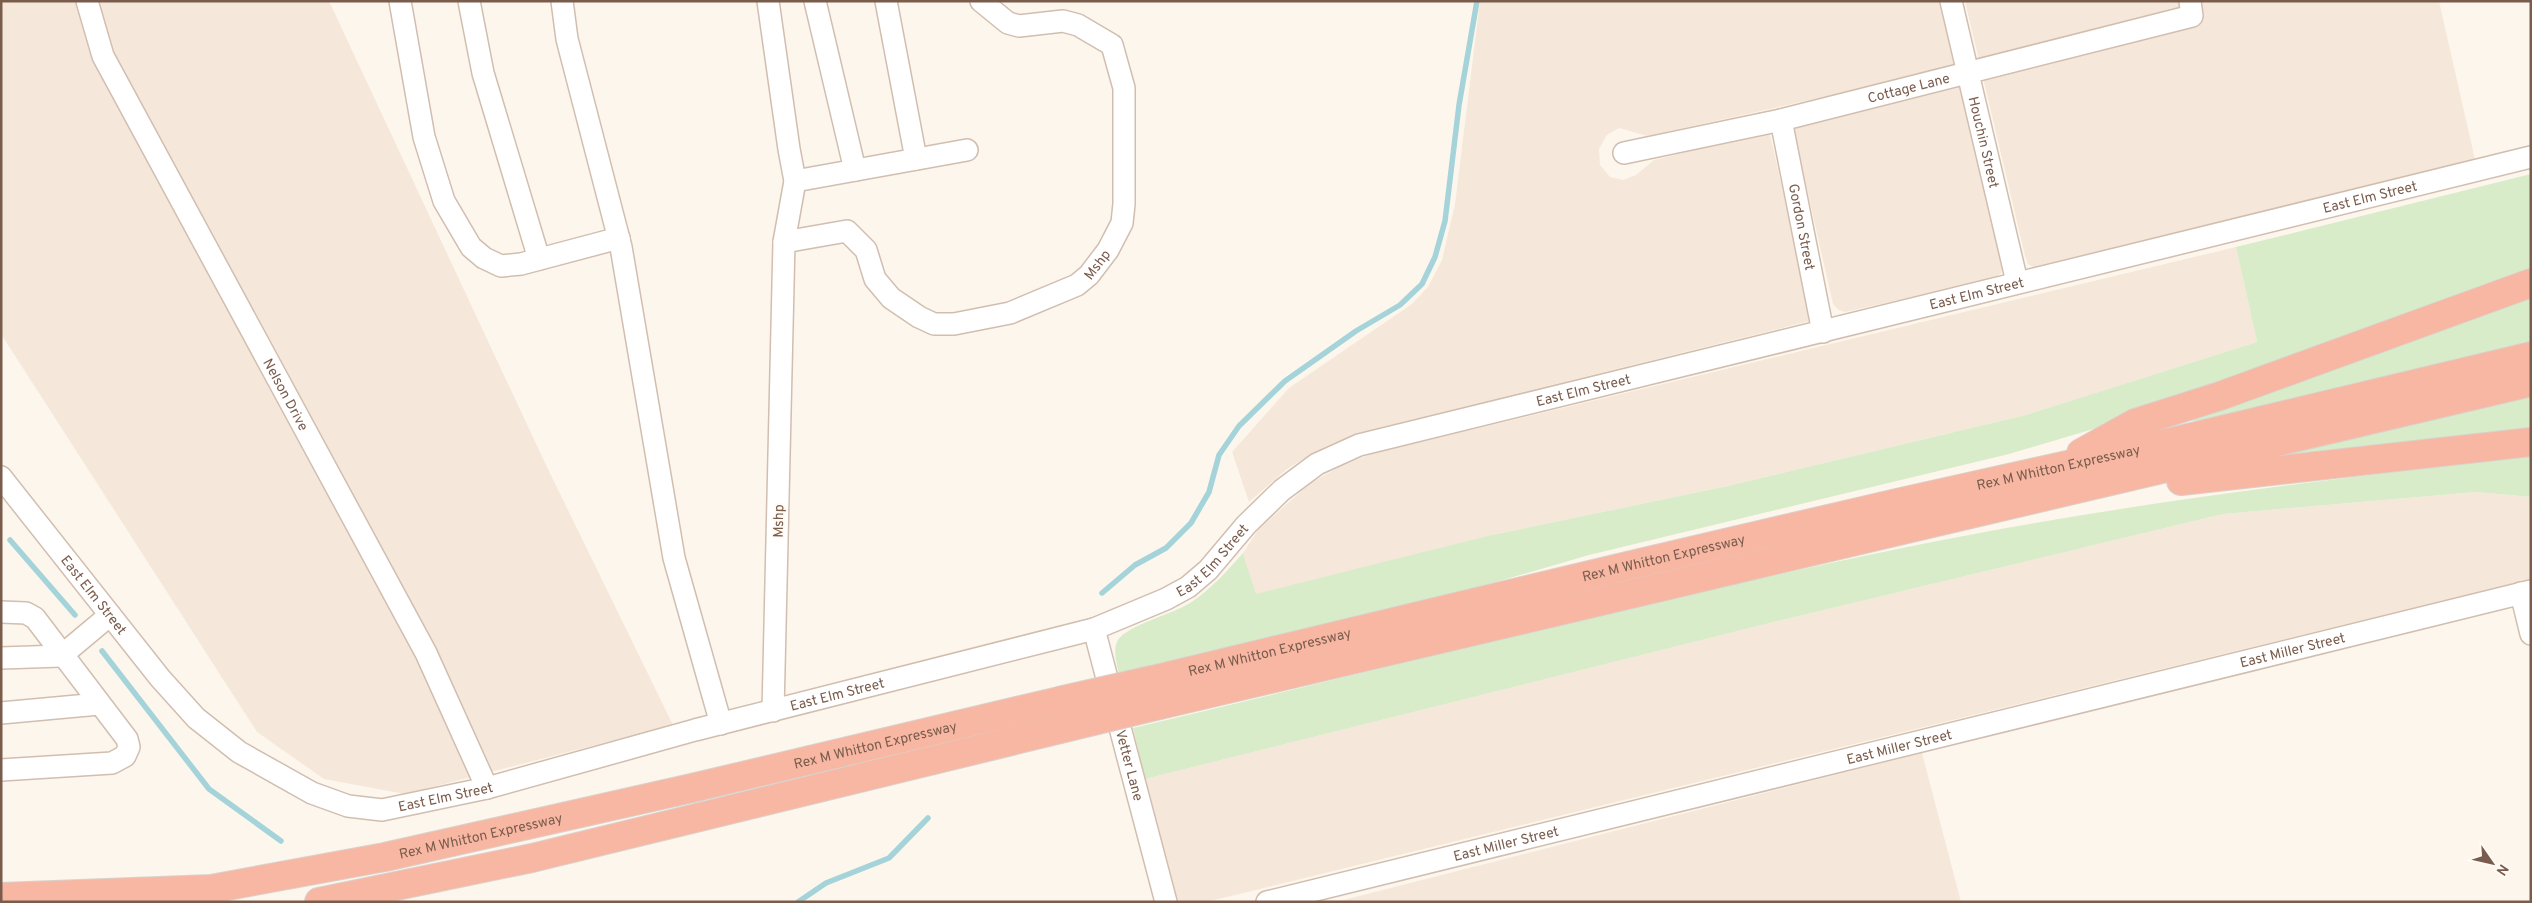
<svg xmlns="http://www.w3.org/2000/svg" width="2532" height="903" font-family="Overpass,sans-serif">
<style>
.residential{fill:#f5e8da}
.green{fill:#d8ecc9}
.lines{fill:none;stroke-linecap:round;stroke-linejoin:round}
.stream{stroke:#a5d3da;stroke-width:5.5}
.minor-casing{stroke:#d1beb0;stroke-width:24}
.highway-casing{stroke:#dad1cd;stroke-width:30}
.minor{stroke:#fff;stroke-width:21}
.highway{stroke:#f7b7a3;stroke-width:28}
.highway-bridge-casing{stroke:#dad1cd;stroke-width:30;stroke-linecap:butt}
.highway-bridge{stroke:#f7b7a3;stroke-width:28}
.labels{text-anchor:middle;stroke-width:4;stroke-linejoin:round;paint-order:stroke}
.street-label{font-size:14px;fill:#7a5c4d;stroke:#fffaf3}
</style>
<rect width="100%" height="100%" fill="#fdf6ec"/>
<path class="residential" d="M1 1H329L545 463 673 725 405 794 324 779 257 732 1 334Z
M1480 1H1943L1956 59 1952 67 1946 70 1647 136 1619 128 1607 135 1599 149 1600 165 1610 177 1623 180 1636 175 1654 160 1763 133 1770 135 1812 316 1810 321 1357 433 1317 451 1287 469 1249 502 1232 452 1289 388 1412 304 1428 287 1442 260 1455 204Z
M1965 1H2439L2476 164 2035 268 2028 264 2025 256Z
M1960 83 2004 263 2001 273 1994 279 1845 312 1839 310 1833 304 1794 132 1796 126Z
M2236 247 2257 342 2026 415 1728 486 1487 536 1256 595 1243 553 1258 530 1309 484 1341 466 1374 453Z
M2476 492 2531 497V579L1206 902H1180L1172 891 1145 779 1778 621 2223 514Z
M1922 753 1961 902H1336L1363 895Z"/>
<path class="green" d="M2531 174V277L2170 406 2009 454 1589 555 1455 594 1119 674C1117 663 1112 650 1118 640 1127 625 1175 614 1193 601 1212 588 1227 571 1243 553L1256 594 1487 536 1728 486 2026 415 2257 342 2236 247Z
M2531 294V342L2198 421 2185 420Z
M2531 395V436L2271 457Z
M2531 456V497L2476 492 2223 514 1778 621 1145 779 1133 728C1391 667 1648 600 1907 547 2113 505 2322 480 2531 456Z"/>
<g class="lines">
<path class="stream" d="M10 540 75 615
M1102 593 1135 565 1166 548 1191 523 1209 492 1219 455 1239 426 1285 381 1356 331 1400 305 1422 284 1435 257 1445 221 1459 105 1477 1
M102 651 209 789 281 841
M798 902 826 883 889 858 928 818"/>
<g class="minor-casing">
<g id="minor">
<path id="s1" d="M87 1 103 56 426 653 487 788"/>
<path d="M400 1 424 137 444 201 471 247 484 258 501 266 521 264 619 238"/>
<path d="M469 1 483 73 539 259"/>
<path d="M562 1 567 39 621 247 674 558 721 724"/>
<path d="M768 1 789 149 795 181 784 242 773 711"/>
<path d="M815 1 855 170"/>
<path d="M886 1 916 159"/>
<path id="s2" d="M1951 1 2017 282"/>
<path id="s3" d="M1781 120 1823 332"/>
<path id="s4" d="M1624 153 1781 120 2192 16 2190 1"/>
<path d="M795 181 967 150"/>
<path id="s5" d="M784 242 847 231 866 250 875 279 891 298 919 317 934 324H954L1010 313 1077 285 1089 275 1108 250 1122 223 1124 204V88L1112 45 1078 25 1063 21 1019 26 1008 23 981 1"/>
<path id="s6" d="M1 477 160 678 196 718 239 752 312 793 348 806 382 810 487 788 695 730 1094 629 1166 599 1188 587 1208 570 1246 525 1282 490 1317 464 1359 445 2531 157"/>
<path d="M2521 593 2531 634"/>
<path d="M1 612 26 613 35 618 127 739 129 747 125 756 112 763 1 770"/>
<path id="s7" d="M1094 629 1166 902"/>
<path d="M1 658 61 656 110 615"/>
<path d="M1 713 99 704"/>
<path id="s8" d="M1267 902 2531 591"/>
</g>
</g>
<g class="highway-casing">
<g id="highway">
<path d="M2081 453 2135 423 2220 396 2531 283"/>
<path d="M2181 481 2531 442"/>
<path id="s9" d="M1152 680 1631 565 1901 502 2180 440 2531 356"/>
<path d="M1160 705 2531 382"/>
<path id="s10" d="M1 897 211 889 385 857 692 788 1059 701"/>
<path d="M319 902 532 858 1069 727"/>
</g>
</g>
<use href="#minor" class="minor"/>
<use href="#highway" class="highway"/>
<g class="highway-bridge-casing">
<path id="highway-bridge" d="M1059 701 1152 680
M1069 727 1160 705"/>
</g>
<use href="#highway-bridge" class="highway-bridge"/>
</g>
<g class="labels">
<g class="street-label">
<text dy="5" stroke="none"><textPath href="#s4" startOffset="292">Cottage Lane</textPath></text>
<text dy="5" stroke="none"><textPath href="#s2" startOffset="145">Houchin Street</textPath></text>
<text dy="5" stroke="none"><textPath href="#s6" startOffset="2625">East Elm Street</textPath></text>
<text dy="5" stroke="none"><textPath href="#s3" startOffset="109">Gordon Street</textPath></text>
<text dy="5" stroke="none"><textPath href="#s5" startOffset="375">Mshp</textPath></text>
<text dy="5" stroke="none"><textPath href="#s6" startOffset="2220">East Elm Street</textPath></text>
<text dy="5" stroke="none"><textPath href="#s6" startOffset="1815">East Elm Street</textPath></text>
<text dy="5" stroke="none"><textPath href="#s1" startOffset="442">Nelson Drive</textPath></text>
<text dy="5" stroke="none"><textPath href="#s9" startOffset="931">Rex M Whitton Expressway</textPath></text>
<text transform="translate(778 521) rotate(-89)" y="5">Mshp</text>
<text dy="5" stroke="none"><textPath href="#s9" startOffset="526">Rex M Whitton Expressway</textPath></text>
<text dy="5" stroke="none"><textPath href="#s6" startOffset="1395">East Elm Street</textPath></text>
<text dy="5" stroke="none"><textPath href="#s6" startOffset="150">East Elm Street</textPath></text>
<text dy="5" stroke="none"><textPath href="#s8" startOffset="1056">East Miller Street</textPath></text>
<text dy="5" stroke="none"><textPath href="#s9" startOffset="121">Rex M Whitton Expressway</textPath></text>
<text dy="5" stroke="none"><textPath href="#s6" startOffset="991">East Elm Street</textPath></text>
<text dy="5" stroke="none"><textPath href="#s10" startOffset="890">Rex M Whitton Expressway</textPath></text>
<text dy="5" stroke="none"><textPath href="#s8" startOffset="651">East Miller Street</textPath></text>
<text dy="5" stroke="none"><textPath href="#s7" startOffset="141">Vetter Lane</textPath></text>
<text dy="5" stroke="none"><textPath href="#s6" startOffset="586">East Elm Street</textPath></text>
<text dy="5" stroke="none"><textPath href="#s10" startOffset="485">Rex M Whitton Expressway</textPath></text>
<text dy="5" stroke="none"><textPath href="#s8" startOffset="246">East Miller Street</textPath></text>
</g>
</g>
<rect width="2532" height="903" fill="none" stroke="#7a5c4d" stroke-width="5"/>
<g transform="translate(2492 863) rotate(124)" stroke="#fffaf3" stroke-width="4" paint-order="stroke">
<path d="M0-4L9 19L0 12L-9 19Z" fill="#7a5c4d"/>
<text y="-8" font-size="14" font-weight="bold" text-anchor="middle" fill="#7a5c4d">N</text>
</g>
</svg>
